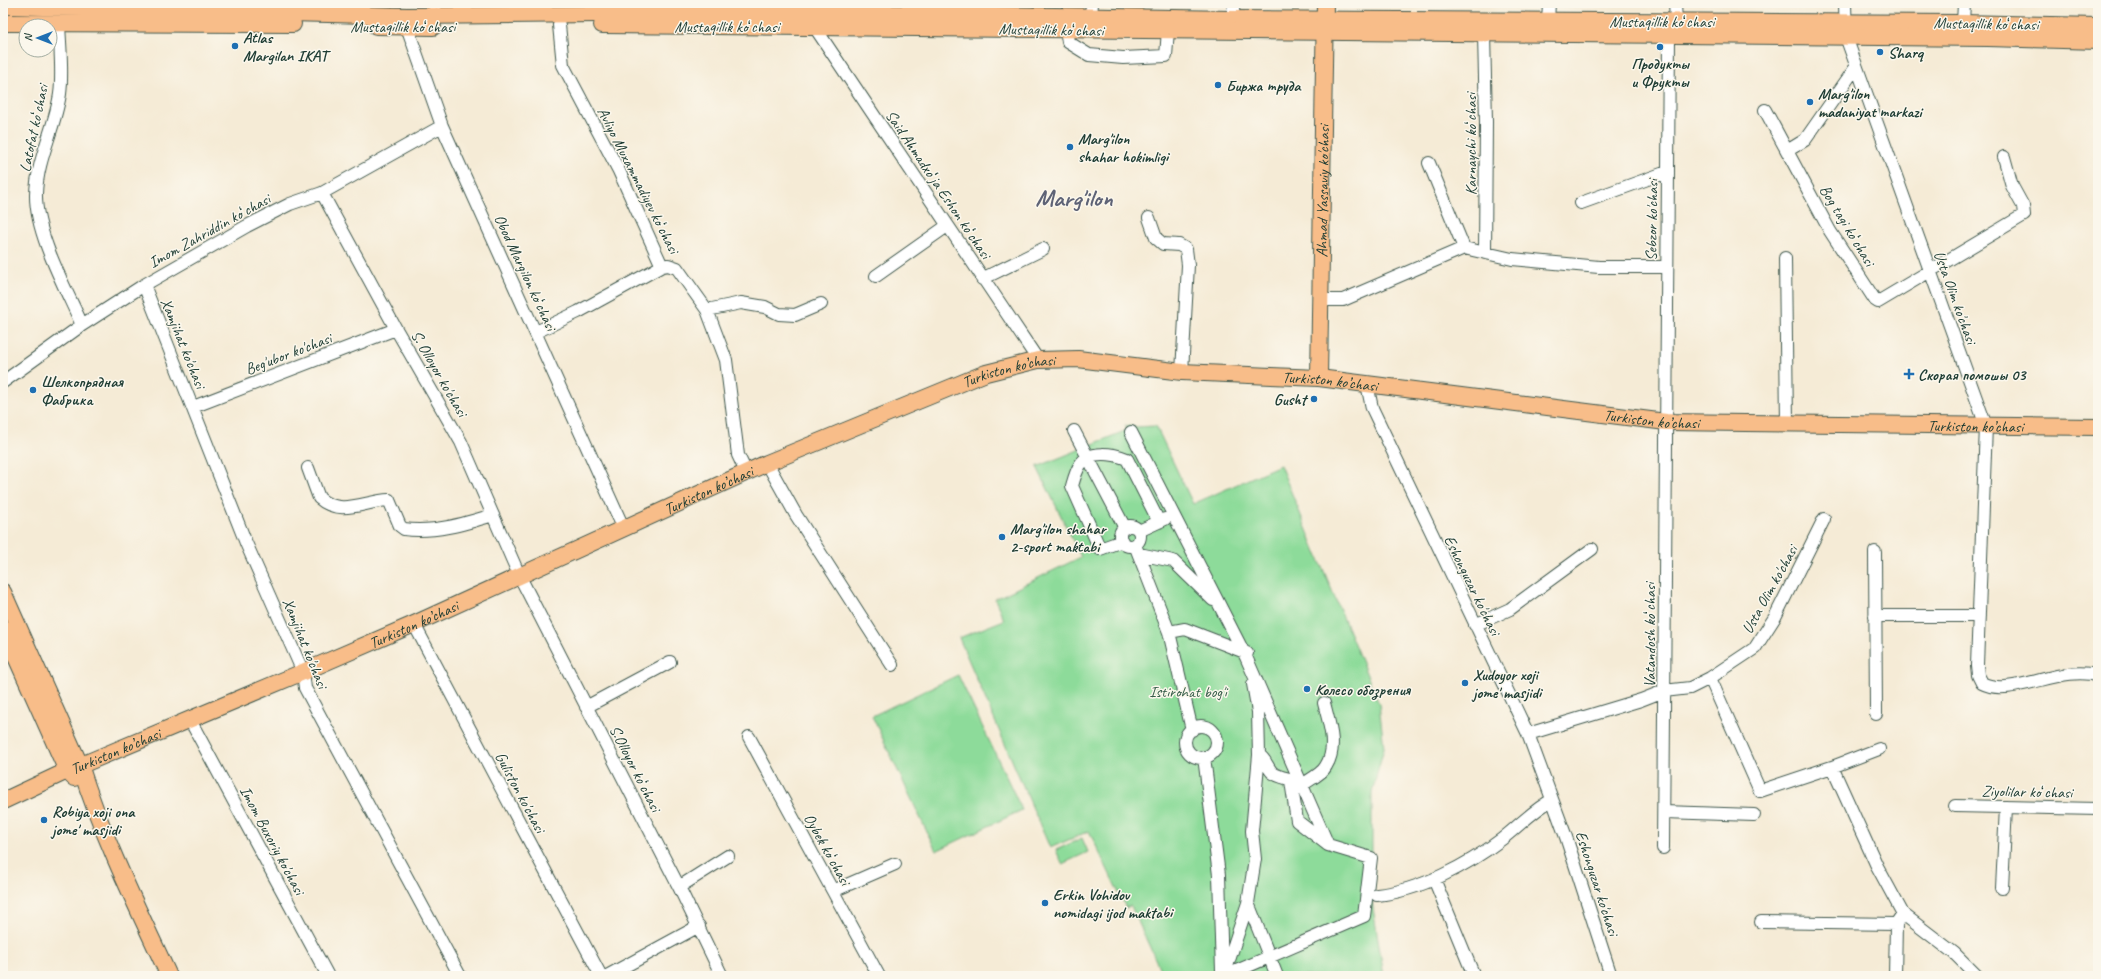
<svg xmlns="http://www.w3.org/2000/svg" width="2101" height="979" font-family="Caveat,sans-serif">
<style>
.green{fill:#8ddb9a;stroke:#568c67}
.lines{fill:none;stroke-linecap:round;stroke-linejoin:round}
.minor-casing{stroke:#3f574c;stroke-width:14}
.major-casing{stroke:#3f574c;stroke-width:18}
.minor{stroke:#fff;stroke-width:12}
.major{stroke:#f8bd89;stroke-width:16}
.poi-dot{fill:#1f6fb2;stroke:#fbf7ec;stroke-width:1.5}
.labels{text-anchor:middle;stroke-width:3;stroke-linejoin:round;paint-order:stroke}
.street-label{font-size:16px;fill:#1f3d34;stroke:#fbf7ec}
.poi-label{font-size:16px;font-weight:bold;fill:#1f3d34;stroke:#fbf7ec;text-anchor:start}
.park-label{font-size:16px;fill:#355d48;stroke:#fbf7ec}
.town-label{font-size:24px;font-weight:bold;fill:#5e6376;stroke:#fbf7ec}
</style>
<rect width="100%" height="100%" fill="#fbf7ec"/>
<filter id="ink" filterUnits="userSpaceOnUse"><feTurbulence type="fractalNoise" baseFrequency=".025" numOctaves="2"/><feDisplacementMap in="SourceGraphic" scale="8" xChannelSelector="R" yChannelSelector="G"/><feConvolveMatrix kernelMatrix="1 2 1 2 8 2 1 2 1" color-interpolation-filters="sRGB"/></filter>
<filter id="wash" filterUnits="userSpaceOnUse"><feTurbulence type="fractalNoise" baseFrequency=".012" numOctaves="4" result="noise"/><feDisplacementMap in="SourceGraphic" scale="16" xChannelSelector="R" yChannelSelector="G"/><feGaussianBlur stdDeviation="0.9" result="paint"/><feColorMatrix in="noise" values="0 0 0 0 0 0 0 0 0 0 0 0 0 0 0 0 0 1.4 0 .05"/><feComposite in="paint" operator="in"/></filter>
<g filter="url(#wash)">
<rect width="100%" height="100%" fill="#f5ebd6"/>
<path class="green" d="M1125 425 1134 427 1156 426 1193 504 1280 465 1379 704 1384 748 1372 793V902L1384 976H1163L1131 906 1126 908 1089 831 1050 848 959 638 1004 620 995 599 1081 557 1037 467 1127 430Z
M958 675 1022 810 936 851 872 716Z
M1082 838 1088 852 1062 864 1056 850Z"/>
</g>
<g filter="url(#ink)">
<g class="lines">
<g class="minor-casing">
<path id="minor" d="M434 3 437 16
M801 3 814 26 1038 360
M1675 3 1676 22
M1845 3 1846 37 1986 426 1977 665 1978 675 1982 683C2012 699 2063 663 2098 676
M667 13V3
M1091 17 1092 3
M407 19V27L412 41 442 126 623 527
M1232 19 1234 3
M1548 21 1549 3
M1963 23 1964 3
M59 24C60 47 63 72 60 94 55 128 37 159 36 194 35 233 66 289 82 325
M559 25 563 65 619 171 662 266 668 265 677 268 707 310 726 360 738 455 746 472
M1066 29 1068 42 1089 55 1123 58 1166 56 1168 30
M1484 34 1486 122 1485 253
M1765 110 1830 231 1875 300 1878 302 2024 215 2023 206 2012 186 2004 157
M1787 151 1805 140 1856 67
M1429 163 1464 248
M322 193 396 329 461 442 519 575 679 887 722 976
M1581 203 1667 172
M1149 218 1156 238 1163 244 1179 245 1186 249 1188 265 1182 372
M1785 258 1787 424
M876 276 947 226
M982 279 1043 249
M144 285 246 543 303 672 305 688 460 976
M1320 300H1343L1464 248 1512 259 1599 267H1666
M707 310 741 303 765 307 779 314 795 315 821 304
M536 332 578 312 662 266
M3 382 82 325 144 285 247 226 290 204 322 193 442 126
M1367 384 1372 408 1528 734 1566 837 1611 976
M193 407 396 329
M1074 431 1125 528
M1131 432 1246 657 1328 845
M767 463 796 515 892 665
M308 468 319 498C340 517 365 501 389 500L400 526 404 529C434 533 464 524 493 515
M1120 536a10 10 0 1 1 20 0a10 10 0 1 1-20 0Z
M1139 531 1165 519
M1122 541 1100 549 1072 486C1074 479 1076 471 1080 465 1089 449 1114 454 1127 459L1159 522
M1135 545 1169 632 1192 730
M1875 552 1876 714
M1139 554 1173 561 1213 600
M1875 616H1979
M414 624 601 976
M1475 625 1510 609 1592 549
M1169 632 1185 629 1247 653
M1710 678 1760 791 1832 767 1877 866 1903 914 1954 953 1977 976
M586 707 670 662
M190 720 328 976
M1185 742a16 16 0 1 1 32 0a16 16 0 1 1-32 0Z
M1528 734 1641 700 1664 691 1690 688 1710 678 1755 648 1775 617 1824 519
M749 737 879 976
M1259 755C1266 759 1267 768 1273 773 1281 779 1295 778 1302 785 1309 780 1322 774 1326 766 1338 747 1329 723 1324 703
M1204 757 1219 875 1222 971
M1832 767 1879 749
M1955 806 2098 809
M1664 812 1754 815
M1663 848 1669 36
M1434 879 1474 976
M679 887 728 856
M2002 888 2006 807
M833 891 895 864
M1377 895C1419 891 1468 865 1502 839 1519 826 1533 810 1552 800
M1248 903 1277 976
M1761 922 1896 924
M1222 969 1227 966 1248 903 1255 859 1252 831 1259 755 1258 712 1253 684
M607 976 699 926
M1225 976 1364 916 1371 858 1328 845 1297 821 1291 781
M1895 976 1896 924 1900 918"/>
</g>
<g class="major-casing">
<g id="major">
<path d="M3 6 407 16 806 12 1232 19 1963 23 2098 26"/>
<path d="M3 23 293 24"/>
<path d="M602 25 1988 38 2098 41"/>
<path d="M376 26 433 27"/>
<path id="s1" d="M1319 378 1325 3"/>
<path d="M3 592 80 765C103 838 137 907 169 976"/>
<path d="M3 628 67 771 74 778"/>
<path id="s2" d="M3 801 67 771 303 672 414 624 767 463 986 373 1038 360 1078 359 1182 372 1319 378 1666 422 2098 427"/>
</g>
</g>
<use href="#minor" class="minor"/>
<use href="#major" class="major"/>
</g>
</g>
<g class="poi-dot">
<circle cx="235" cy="46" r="4"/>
<circle cx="1660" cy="47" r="4"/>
<circle cx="1880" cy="52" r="4"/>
<circle cx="1218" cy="85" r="4"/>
<circle cx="1810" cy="102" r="4"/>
<circle cx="1070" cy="147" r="4"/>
<path d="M1907 368h4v4h4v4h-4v4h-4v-4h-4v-4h4z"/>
<circle cx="33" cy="390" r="4"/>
<circle cx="1314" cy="399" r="4"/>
<circle cx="1002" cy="537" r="4"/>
<circle cx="1465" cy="683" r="4"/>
<circle cx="1307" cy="689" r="4"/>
<circle cx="44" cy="820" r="4"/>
<circle cx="1045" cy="903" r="4"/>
</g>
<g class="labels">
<g class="street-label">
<text x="1662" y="27">Mustaqillik koʻchasi</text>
<text transform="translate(1986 23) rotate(1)" y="6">Mustaqillik koʻchasi</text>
<text x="403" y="32">Mustaqillik koʻchasi</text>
<text x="727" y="32">Mustaqillik koʻchasi</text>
<text transform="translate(1051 29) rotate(1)" y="6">Mustaqillik koʻchasi</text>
<text transform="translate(33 128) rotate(-78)" y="6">Latofat koʻchasi</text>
<text transform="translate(1470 144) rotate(-90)" y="6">Karnaychi koʻchasi</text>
<text transform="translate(639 180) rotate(63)" y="6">Avliyo Muxammadiyev koʻchasi</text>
<text transform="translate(939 184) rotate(56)" y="6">Said Ahmadxoʻja Eshon koʻchasi</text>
<text dy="6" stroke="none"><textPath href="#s1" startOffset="187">Ahmad Yassaviy ko'chasi</textPath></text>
<text transform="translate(1651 220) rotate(-89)" y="6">Sebzor ko'chasi</text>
<text transform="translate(1848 225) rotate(59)" y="6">Bog tagi koʻchasi</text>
<text transform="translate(209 230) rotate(-29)" y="6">Imom Zahriddin koʻchasi</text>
<text transform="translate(526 272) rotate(65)" y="6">Obod Margilon koʻchasi</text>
<text transform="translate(1956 297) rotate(70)" y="6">Usta Olim ko'chasi</text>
<text transform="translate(184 343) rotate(68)" y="6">Xamjihat ko'chasi</text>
<text transform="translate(288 353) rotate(-21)" y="6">Beg'ubor ko'chasi</text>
<text dy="6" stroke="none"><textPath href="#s2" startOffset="1095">Turkiston ko’chasi</textPath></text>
<text transform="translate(440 373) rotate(60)" y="6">S. Olloyor ko'chasi</text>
<text dy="6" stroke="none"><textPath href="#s2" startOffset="1419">Turkiston ko’chasi</textPath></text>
<text dy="6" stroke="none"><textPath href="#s2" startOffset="1743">Turkiston ko’chasi</textPath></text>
<text dy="6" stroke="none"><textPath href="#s2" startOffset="2067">Turkiston ko’chasi</textPath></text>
<text dy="6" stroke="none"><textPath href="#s2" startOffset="771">Turkiston ko’chasi</textPath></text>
<text transform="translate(1473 585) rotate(64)" y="6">Eshonguzar ko'chasi</text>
<text transform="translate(1769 589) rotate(-61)" y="6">Usta Olim ko'chasi</text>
<text dy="6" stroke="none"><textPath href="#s2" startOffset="447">Turkiston ko’chasi</textPath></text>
<text transform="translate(1649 635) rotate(-90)" y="6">Vatandosh koʻchasi</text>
<text transform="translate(306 643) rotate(68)" y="6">Xamjihat ko'chasi</text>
<text dy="6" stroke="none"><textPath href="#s2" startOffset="123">Turkiston ko’chasi</textPath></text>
<text transform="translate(636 768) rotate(63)" y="6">S.Olloyor koʻchasi</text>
<text transform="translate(2027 791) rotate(1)" y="6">Ziyolilar koʻchasi</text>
<text transform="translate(521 792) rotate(62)" y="6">Guliston ko'chasi</text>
<text transform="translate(273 840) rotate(62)" y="6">Imom Buxoriy ko'chasi</text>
<text transform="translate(828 849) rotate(61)" y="6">Oybek koʻchasi</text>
<text transform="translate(1598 883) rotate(72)" y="6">Eshonguzar ko'chasi</text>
</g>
<g class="poi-label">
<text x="243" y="43">Atlas<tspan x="243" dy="18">Margilan IKAT</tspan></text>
<text x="1888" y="58">Sharq</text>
<text x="1660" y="69" text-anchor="middle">Продукты<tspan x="1660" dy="18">и Фрукты</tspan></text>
<text x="1226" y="91">Биржа труда</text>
<text x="1818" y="99">Marg'ilon<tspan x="1818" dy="18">madaniyat markazi</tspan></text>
<text x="1078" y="144">Marg'ilon<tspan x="1078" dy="18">shahar hokimligi</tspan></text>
<text x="1918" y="380">Скорая помошы 03</text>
<text x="41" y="387">Шелкопрядная<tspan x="41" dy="18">Фабрика</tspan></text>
<text x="1306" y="405" text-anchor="end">Gusht</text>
<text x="1010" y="534">Marg'ilon shahar<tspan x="1010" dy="18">2-sport maktabi</tspan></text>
<text x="1473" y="680">Xudoyor xoji<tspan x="1473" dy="18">jome' masjidi</tspan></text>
<text x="1315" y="695">Колесо обозрения</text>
<text x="52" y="817">Robiya xoji ona<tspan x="52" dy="18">jome' masjidi</tspan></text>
<text x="1053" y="900">Erkin Vohidov<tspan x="1053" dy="18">nomidagi ijod maktabi</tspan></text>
</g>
<g class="park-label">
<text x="1188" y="697">Istirohat bog'i</text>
</g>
<g class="town-label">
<text x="1074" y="206">Marg'ilon</text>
</g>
</g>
<rect width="2101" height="979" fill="none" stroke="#fbf7ec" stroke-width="16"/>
<g transform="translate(38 38) rotate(270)"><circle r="19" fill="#fbf7ec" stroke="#a3ada2"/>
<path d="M0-3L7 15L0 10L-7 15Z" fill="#1f6fb2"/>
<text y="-6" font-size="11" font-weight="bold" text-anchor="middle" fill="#1f3d34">N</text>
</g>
</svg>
